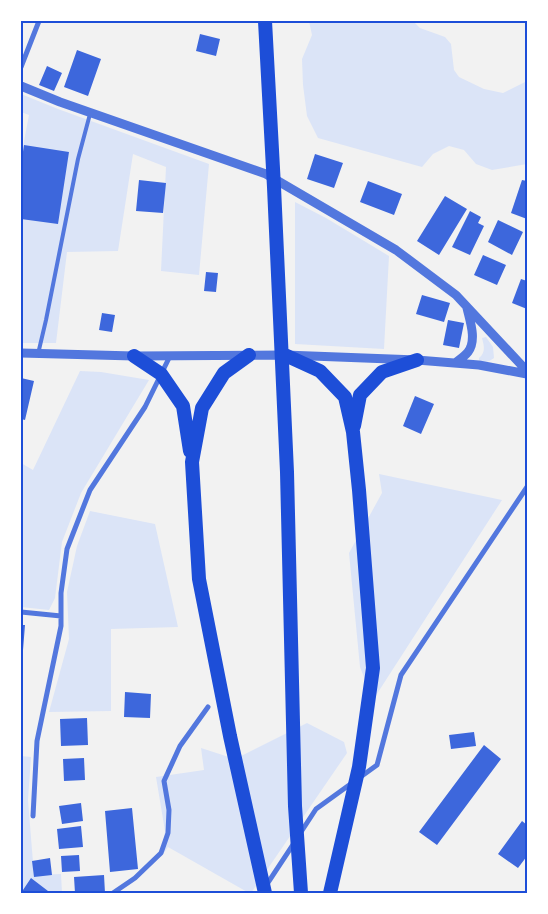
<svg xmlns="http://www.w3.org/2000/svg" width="548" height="914" font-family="Raleway,sans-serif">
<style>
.green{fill:#dbe4f7}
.building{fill:#3d67dc}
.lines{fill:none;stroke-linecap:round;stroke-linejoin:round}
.service{stroke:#5277de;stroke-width:4}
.minor{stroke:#5277de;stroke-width:5}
.tertiary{stroke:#5277de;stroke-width:9}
.trunk{stroke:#1d4ed8;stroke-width:14}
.neatline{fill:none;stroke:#1d4ed8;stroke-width:2}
</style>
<rect width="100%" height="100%" fill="#f2f2f2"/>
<path class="green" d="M309 21H413L420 28 445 37 451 44 454 70 459 77 484 89 503 93 527 81V164L492 170 476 164 464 150 449 146 433 154 422 167 318 138 307 116 303 85 302 59 312 35Z
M21 94 58 109 209 164 199 275 161 271 166 167 133 154 118 251 67 252 56 343H21V157L29 115 21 112Z
M295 202 326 218 389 256 384 349 295 344Z
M486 337 493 347 494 358C489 362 485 363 479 360V358C486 352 484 346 482 338Z
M80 371 101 372 149 380 81 493 62 542 55 598 49 610 21 607V463L33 470Z
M379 474 502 500 373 700 360 667 349 553 382 493Z
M90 511 155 524 178 627 111 629V711L49 712 69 639 67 592 77 546Z
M307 723 344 742 347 753 251 893H249L168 847 161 857 165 831 156 777 204 770 201 748 235 759Z
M21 756 31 757 28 800 34 875 61 874 62 893H21Z"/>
<path class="building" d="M200 34 220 39 216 56 196 51Z
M77 50 101 59 88 96 64 87Z
M47 66 62 73 54 91 39 85Z
M24 145 69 152 58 224 21 219V165Z
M315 154 343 163 334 188 307 179Z
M139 180 166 183 163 213 136 211Z
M522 180 527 181V219L511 213Z
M368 181 402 194 394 215 360 202Z
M445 196 467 209 439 255 417 241Z
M470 211 481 217 478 223 484 226 470 255 452 247Z
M498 220 523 232 512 255 488 242Z
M483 255 506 265 497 285 474 275Z
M206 272 218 273 216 292 204 291Z
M521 279 527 281V309L512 303Z
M422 295 450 303 444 322 416 314Z
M102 313 115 315 112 332 99 330Z
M448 320 464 323 459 348 443 345Z
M21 378 34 381 25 420 21 419Z
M415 396 434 404 421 434 403 426Z
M21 625H25L23 650H21Z
M125 692 151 694 150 718 124 717Z
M87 718 88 745 61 746 60 719Z
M474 732 476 746 451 749 449 735Z
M484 745 501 759 437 845 419 832Z
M84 758 85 780 64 781 63 759Z
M81 803 83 821 62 824 59 806Z
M132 808 138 869 110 872 105 811Z
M522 821 527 825V856L518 868 498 854Z
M81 826 83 847 59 849 57 829Z
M79 855 80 871 62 872 61 856Z
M50 858 52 875 34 877 32 861Z
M104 875 105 893H75L74 877Z
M31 878 48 891 47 893H21Z"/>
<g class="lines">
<path class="service" d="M38 354 46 320 78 159 90 114"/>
<path class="minor" d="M21 67 39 21
M21 612 61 616
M359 778 377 765 401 675 527 487
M33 816 37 741 61 626V593L67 549 90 490 145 407 170 356
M301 832 316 809 352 783
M267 884 294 843
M113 893 135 878 161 853 168 833 169 810 164 781 180 746 208 707"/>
<path class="tertiary" d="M21 86 60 102 266 174 396 250 456 295 527 371
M21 353 134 356 285 355 417 360 479 365 527 374
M455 363C459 360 465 356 468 352 477 340 470 321 467 308"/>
<path class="trunk" d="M265 21 274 187 287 472 295 806 301 893
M249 355 224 373 202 408 192 462 199 579 230 736 265 893
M285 355 320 371 345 397 353 432 359 490 373 668 359 767 330 893
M134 356 161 374 183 406 190 451
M354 426 360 395 382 372 417 360"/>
</g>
<rect width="548" height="914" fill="none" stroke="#ffffff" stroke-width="45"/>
<rect x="22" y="22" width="504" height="870" class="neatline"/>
</svg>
